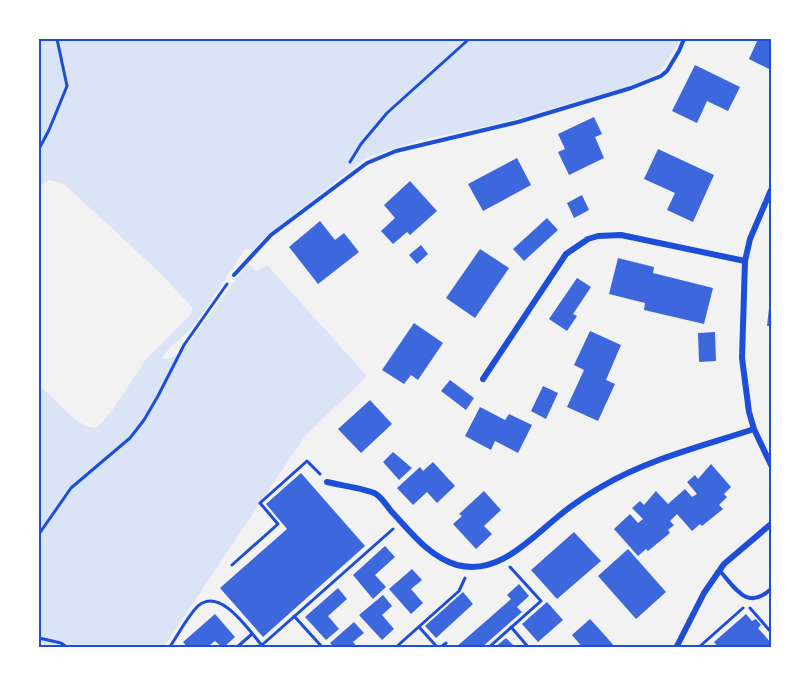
<svg xmlns="http://www.w3.org/2000/svg" width="810" height="687" font-family="Rubik,sans-serif">
<style>
.green{fill:#dbe4f7}
.building{fill:#3d67dc}
.lines{fill:none;stroke-linecap:round;stroke-linejoin:round}
.path{stroke:#1d4ed8;stroke-width:3}
.service{stroke:#1d4ed8;stroke-width:4}
.minor{stroke:#1d4ed8;stroke-width:6}
.neatline{fill:none;stroke:#1d4ed8;stroke-width:2}
</style>
<rect width="100%" height="100%" fill="#f2f2f2"/>
<path class="green" d="M39 39H681L662 69 644 82 502 123 421 140 366 158 258 243 255 249H245C228 274 212 300 195 324 186 336 169 345 162 358L168 359 181 353 246 266 250 265 256 271 267 265 367 376 305 436 163 648H39V385L77 421 88 427 96 428 111 412 146 359 190 315 193 308 159 272 64 184 49 180 39 186Z"/>
<path class="building" d="M758 39H771V70L749 59Z
M695 65 740 87 728 111 707 101 697 123 672 111Z
M594 117 602 134 595 137 604 158 569 175 558 152 565 149 558 134Z
M658 149 714 175 693 222 667 210 675 193 644 179Z
M517 158 531 185 483 211 468 184Z
M410 181 437 211 410 235 407 232 393 244 381 231 395 218 384 205Z
M582 195 589 210 574 218 567 203Z
M547 218 558 230 524 261 513 249Z
M320 221 335 240 344 233 359 252 318 284 289 247Z
M421 245 428 254 417 264 409 255Z
M480 249 509 268 475 318 446 298Z
M618 258 654 267 653 273 713 288 704 324 644 310 645 303 609 294Z
M577 278 591 287 573 314 577 316 567 331 549 319Z
M769 308 771 309V326H767Z
M414 323 443 343 418 380 411 375 404 384 382 370Z
M590 331 621 345 606 380 615 384 598 421 567 407 584 370 574 365Z
M715 332 716 361 699 362 698 333Z
M450 380 474 398 466 410 441 391Z
M543 386 558 393 546 419 531 411Z
M370 400 392 424 361 453 338 429Z
M480 407 505 420 509 414 532 425 518 453 495 441 491 450 465 436Z
M393 452 412 468 399 480 383 462Z
M433 462 455 486 437 503 427 492 413 505 397 488 420 467 423 471Z
M711 464 731 487 724 494 727 497 719 505 723 509 702 526 700 524 692 531 677 514 670 521 674 525 668 530 670 533 648 551 646 549 638 556 614 529 630 514 638 523 643 519 632 508 640 501 644 505 656 491 668 504 685 489 692 497 697 494 687 482 695 475 698 479Z
M301 473 365 546 263 637 220 588 287 529 266 504Z
M484 491 501 510 484 526 492 534 476 549 453 524 462 516 459 514Z
M574 532 601 561 557 599 531 570Z
M385 546 395 557 375 575 386 587 373 599 353 575Z
M628 549 666 592 636 619 598 576Z
M412 569 422 580 411 589 423 603 411 614 389 589Z
M519 584 529 596 517 607 522 612 481 648H455L511 599 507 595Z
M338 588 347 599 328 616 339 629 326 640 305 617Z
M463 592 473 604 436 638 425 626Z
M383 595 392 606 382 615 394 629 382 640 359 615Z
M547 602 563 620 538 642 522 624Z
M215 614 235 637 223 648 215 641 206 648H188L183 642Z
M746 614 752 621 756 619 761 625 758 628 771 643V648H719L714 642Z
M590 619 601 631 616 648H583L572 635Z
M354 622 364 633 353 642 358 648H335L330 643Z
M506 638 516 648H494Z"/>
<g class="lines">
<path class="path" d="M39 149 49 130 67 86 57 39
M350 162 361 144 387 113 469 39
M39 534 71 488 130 438 144 420 158 396 184 345 227 284
M232 565 278 524 260 503 307 461 320 474
M750 608 771 632
M294 616 323 648
M419 627 438 648
M511 627 529 648
M39 638 61 643 68 648
M262 645 393 529
M169 648C178 635 186 619 196 608 219 583 250 632 264 648
M236 648 252 634
M395 648 459 591 465 578
M440 648 446 643
M488 648 541 601 510 567
M698 648 743 608"/>
<path class="service" d="M234 275 271 235 367 163 396 151 518 122 631 88 661 76 667 71 679 51 684 39
M720 571C736 589 747 611 771 589"/>
<path class="minor" d="M771 190 750 239 745 261 742 358 749 412 754 429 771 465
M483 379 566 254 588 239 598 236 621 235 745 261
M327 482C338 485 368 489 376 494 382 498 387 506 391 511 411 532 429 557 457 565 499 576 531 538 560 515 572 505 587 495 601 487 648 459 703 446 754 429
M676 648 704 593 724 564 771 524"/>
</g>
<rect width="810" height="687" fill="none" stroke="#ffffff" stroke-width="81"/>
<rect x="40" y="40" width="730" height="606" class="neatline"/>
</svg>
